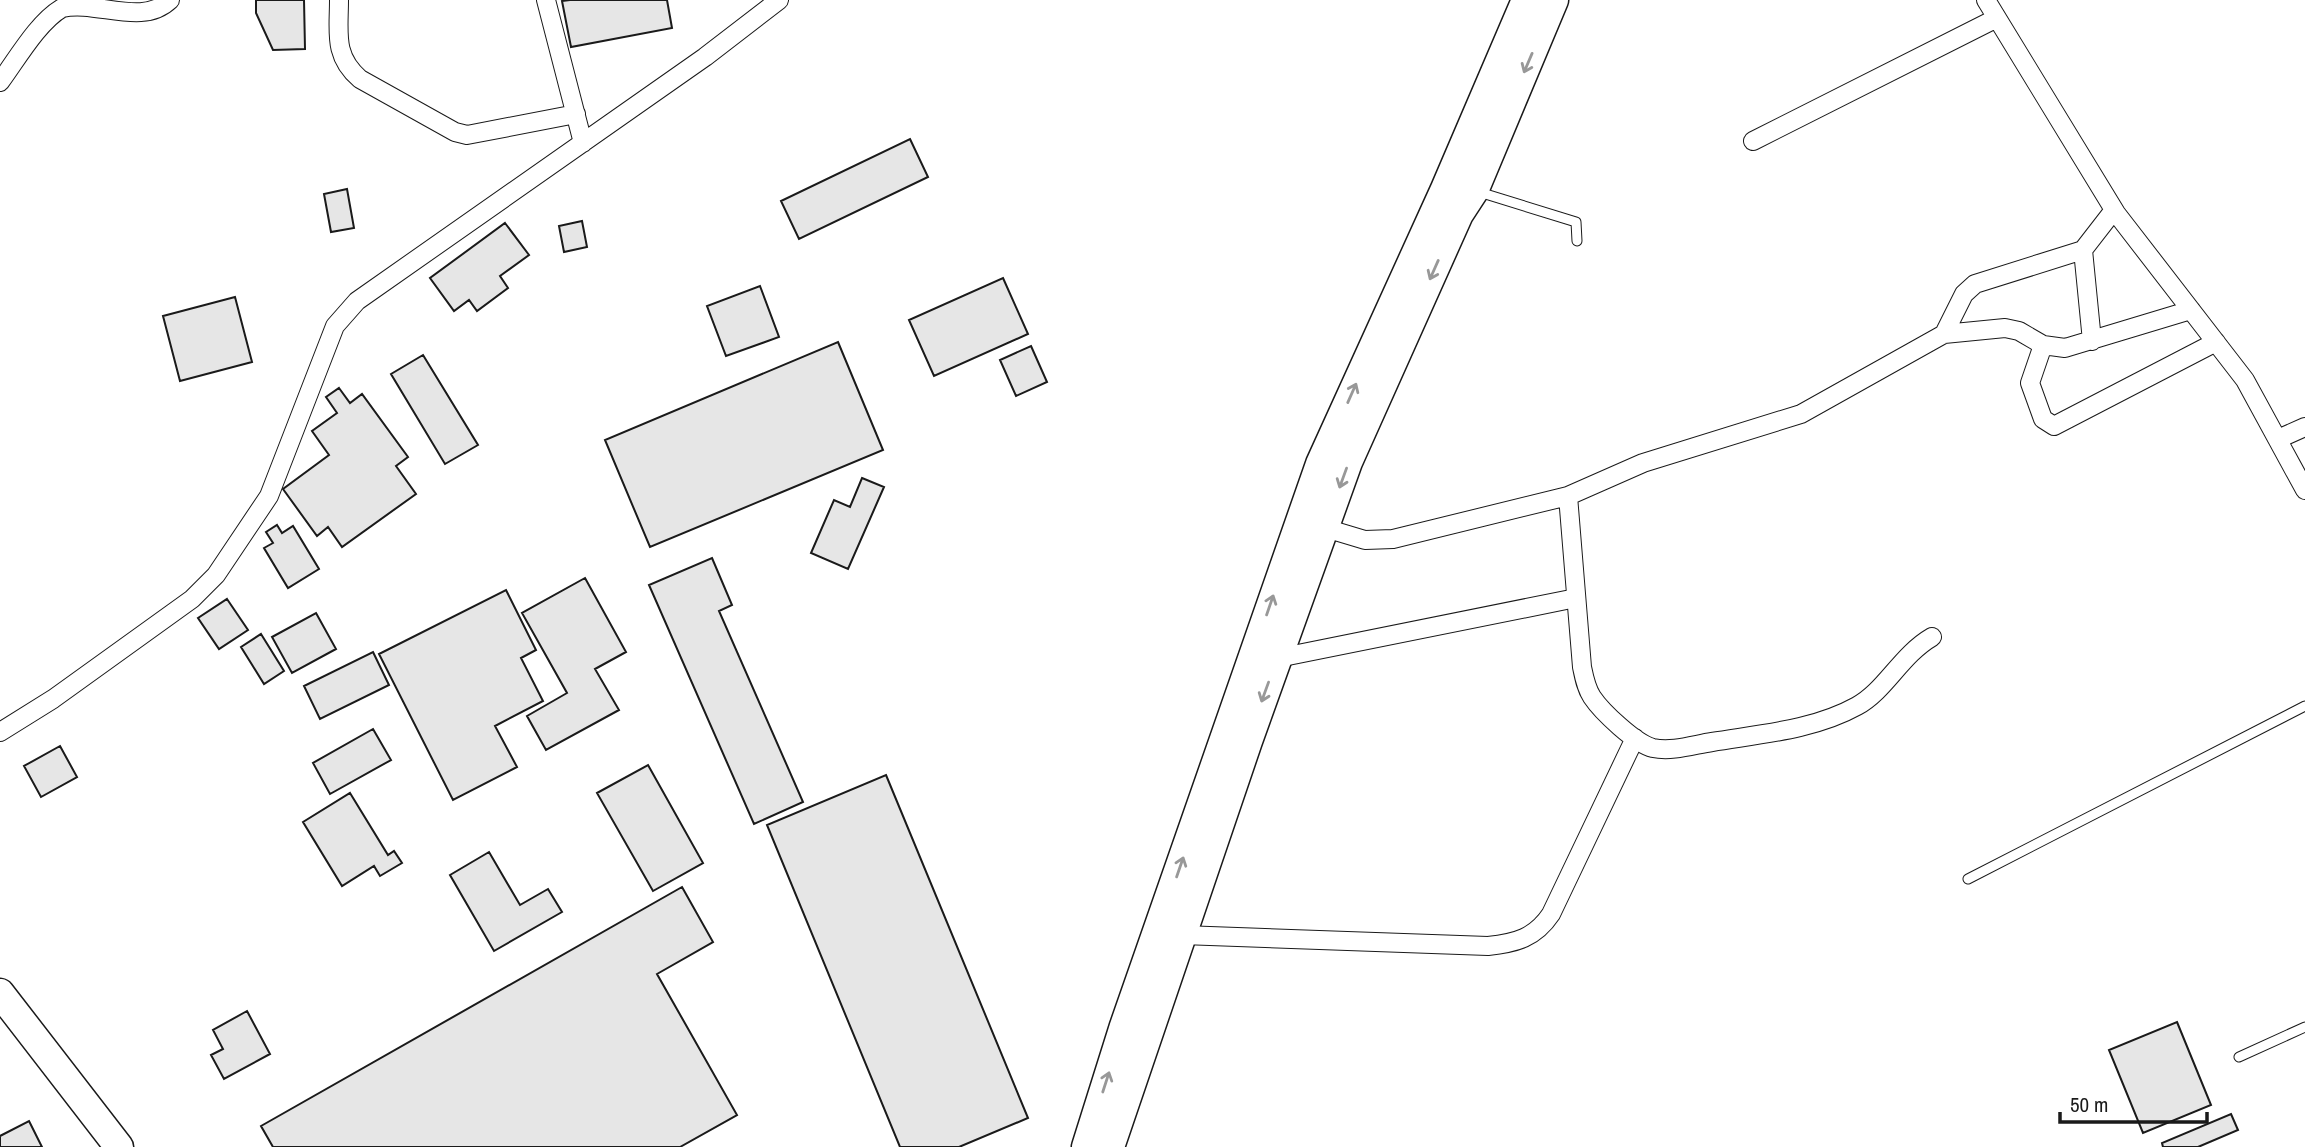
<svg xmlns="http://www.w3.org/2000/svg" width="2305" height="1147" font-family="'Archivo Narrow',sans-serif">
<style>
.building{fill:#e6e6e6;stroke:#1a1a1a;stroke-width:2}
.lines{fill:none;stroke-linecap:round;stroke-linejoin:round}
.lane-casing{stroke:#1a1a1a;stroke-width:11}
.street-casing{stroke:#1a1a1a;stroke-width:20}
.primary-casing{stroke:#1a1a1a;stroke-width:31}
.lane{stroke:#fff;stroke-width:9}
.street{stroke:#fff;stroke-width:18}
.primary{stroke:#fff;stroke-width:28}
.oneway{stroke:#989898}
</style>
<rect width="100%" height="100%" fill="#fff"/>
<path class="building" d="M256 0H304L305 49 273 50 256 13Z
M570 0H667L672 28 571 47 562 1Z
M910 139 928 177 799 239 781 201Z
M347 189 354 228 331 232 324 194Z
M582 221 587 247 564 252 559 226Z
M505 223 529 255 500 276 508 288 477 311 469 300 454 311 430 278Z
M1003 278 1028 334 934 376 909 320Z
M760 286 779 337 726 356 707 306Z
M235 297 252 362 180 381 163 316Z
M838 342 883 450 650 547 605 440Z
M1031 346 1047 382 1016 396 1000 360Z
M423 355 478 445 445 464 391 374Z
M339 388 350 403 362 394 408 457 396 466 416 494 342 547 328 527 317 536 283 489 329 455 312 431 337 413 326 397Z
M862 478 884 487 848 569 811 553 834 500 850 507Z
M277 525 282 533 293 526 319 569 288 588 264 548 273 543 266 532Z
M712 558 732 605 719 611 803 802 754 824 649 585Z
M585 578 626 652 595 669 619 710 546 750 527 716 567 693 522 613Z
M506 590 536 650 521 658 543 701 495 726 517 767 453 800 379 654Z
M227 599 248 630 219 649 198 618Z
M316 613 336 649 292 673 272 637Z
M261 634 284 671 264 684 241 647Z
M373 652 389 685 320 719 304 686Z
M373 729 391 760 330 794 313 763Z
M60 746 77 777 41 797 24 766Z
M648 765 703 863 653 891 597 793Z
M886 775 1028 1118 959 1147H900L767 825Z
M350 793 388 855 394 851 402 863 380 876 374 866 342 886 303 822Z
M489 852 520 905 548 889 562 912 494 951 450 875Z
M682 887 713 942 657 974 737 1115 680 1147H273L261 1126Z
M247 1011 270 1054 224 1079 211 1055 223 1049 213 1030Z
M2177 1022 2211 1105 2143 1133 2109 1050Z
M2231 1114 2238 1130 2198 1147H2163L2162 1143Z
M29 1121 42 1147H0V1136Z"/>
<g class="lines">
<g class="lane-casing">
<path id="lane" d="M1479 192 1576 222 1577 241
M1968 879 2305 706
M2239 1057 2305 1027"/>
</g>
<g class="street-casing">
<path id="street" d="M339 0C339 32 333 56 360 79L455 132 467 135 576 114
M546 0 583 143
M1986 0 2116 213 2245 380 2305 490
M0 82C17 59 38 22 62 8 97 0 142 27 170 0
M1753 141 1997 18
M2083 250 2092 341
M1944 334 2005 328 2019 331 2043 345 2065 348 2191 310
M2043 345 2030 383 2043 419 2054 426 2216 342
M2278 439 2305 427
M1568 496 1582 667C1584 677 1586 688 1592 697 1602 712 1636 744 1653 748 1672 752 1693 745 1712 742 1760 734 1814 730 1857 706 1885 691 1901 655 1932 637
M1325 528 1365 540 1393 539 1568 496 1643 463 1801 414 1944 334 1964 294 1975 284 2083 250 2114 210
M1278 658 1576 598
M0 732 53 699 192 599 216 575 269 496 335 326 357 301 705 57 779 0
M1182 935 1488 946C1516 943 1535 938 1551 914L1635 738"/>
</g>
<g class="primary-casing">
<path id="primary" d="M0 993 119 1147
M1086 1147 1124 1026 1320 464 1445 189 1526 0
M1110 1147 1248 741 1348 462 1459 214 1474 191 1554 0"/>
</g>
<use href="#lane" class="lane"/>
<use href="#street" class="street"/>
<use href="#primary" class="primary"/>
</g>
<defs><path id="oneway-shaft" d="M-6 0H5M1.5-3L5.5 0L1.5 3" fill="none" stroke-width="1.6" stroke-linecap="round" stroke-linejoin="round" transform="scale(1.75)"/></defs>
<g class="oneway">
<use href="#oneway-shaft" transform="translate(1528 63) rotate(113)"/>
<use href="#oneway-shaft" transform="translate(1434 270) rotate(114)"/>
<use href="#oneway-shaft" transform="translate(1352 393) rotate(-66)"/>
<use href="#oneway-shaft" transform="translate(1343 478) rotate(110)"/>
<use href="#oneway-shaft" transform="translate(1270 605) rotate(-71)"/>
<use href="#oneway-shaft" transform="translate(1265 692) rotate(110)"/>
<use href="#oneway-shaft" transform="translate(1180 867) rotate(-71)"/>
<use href="#oneway-shaft" transform="translate(1106 1082) rotate(-72)"/>
</g>
<path d="M2060 1112v10h147v-10" fill="none" stroke="#1a1a1a" stroke-width="3.5"/>
<text x="2070" y="1112" font-size="21" fill="#1a1a1a" stroke="#ffffff" stroke-width="5" paint-order="stroke">50 m</text>
</svg>
